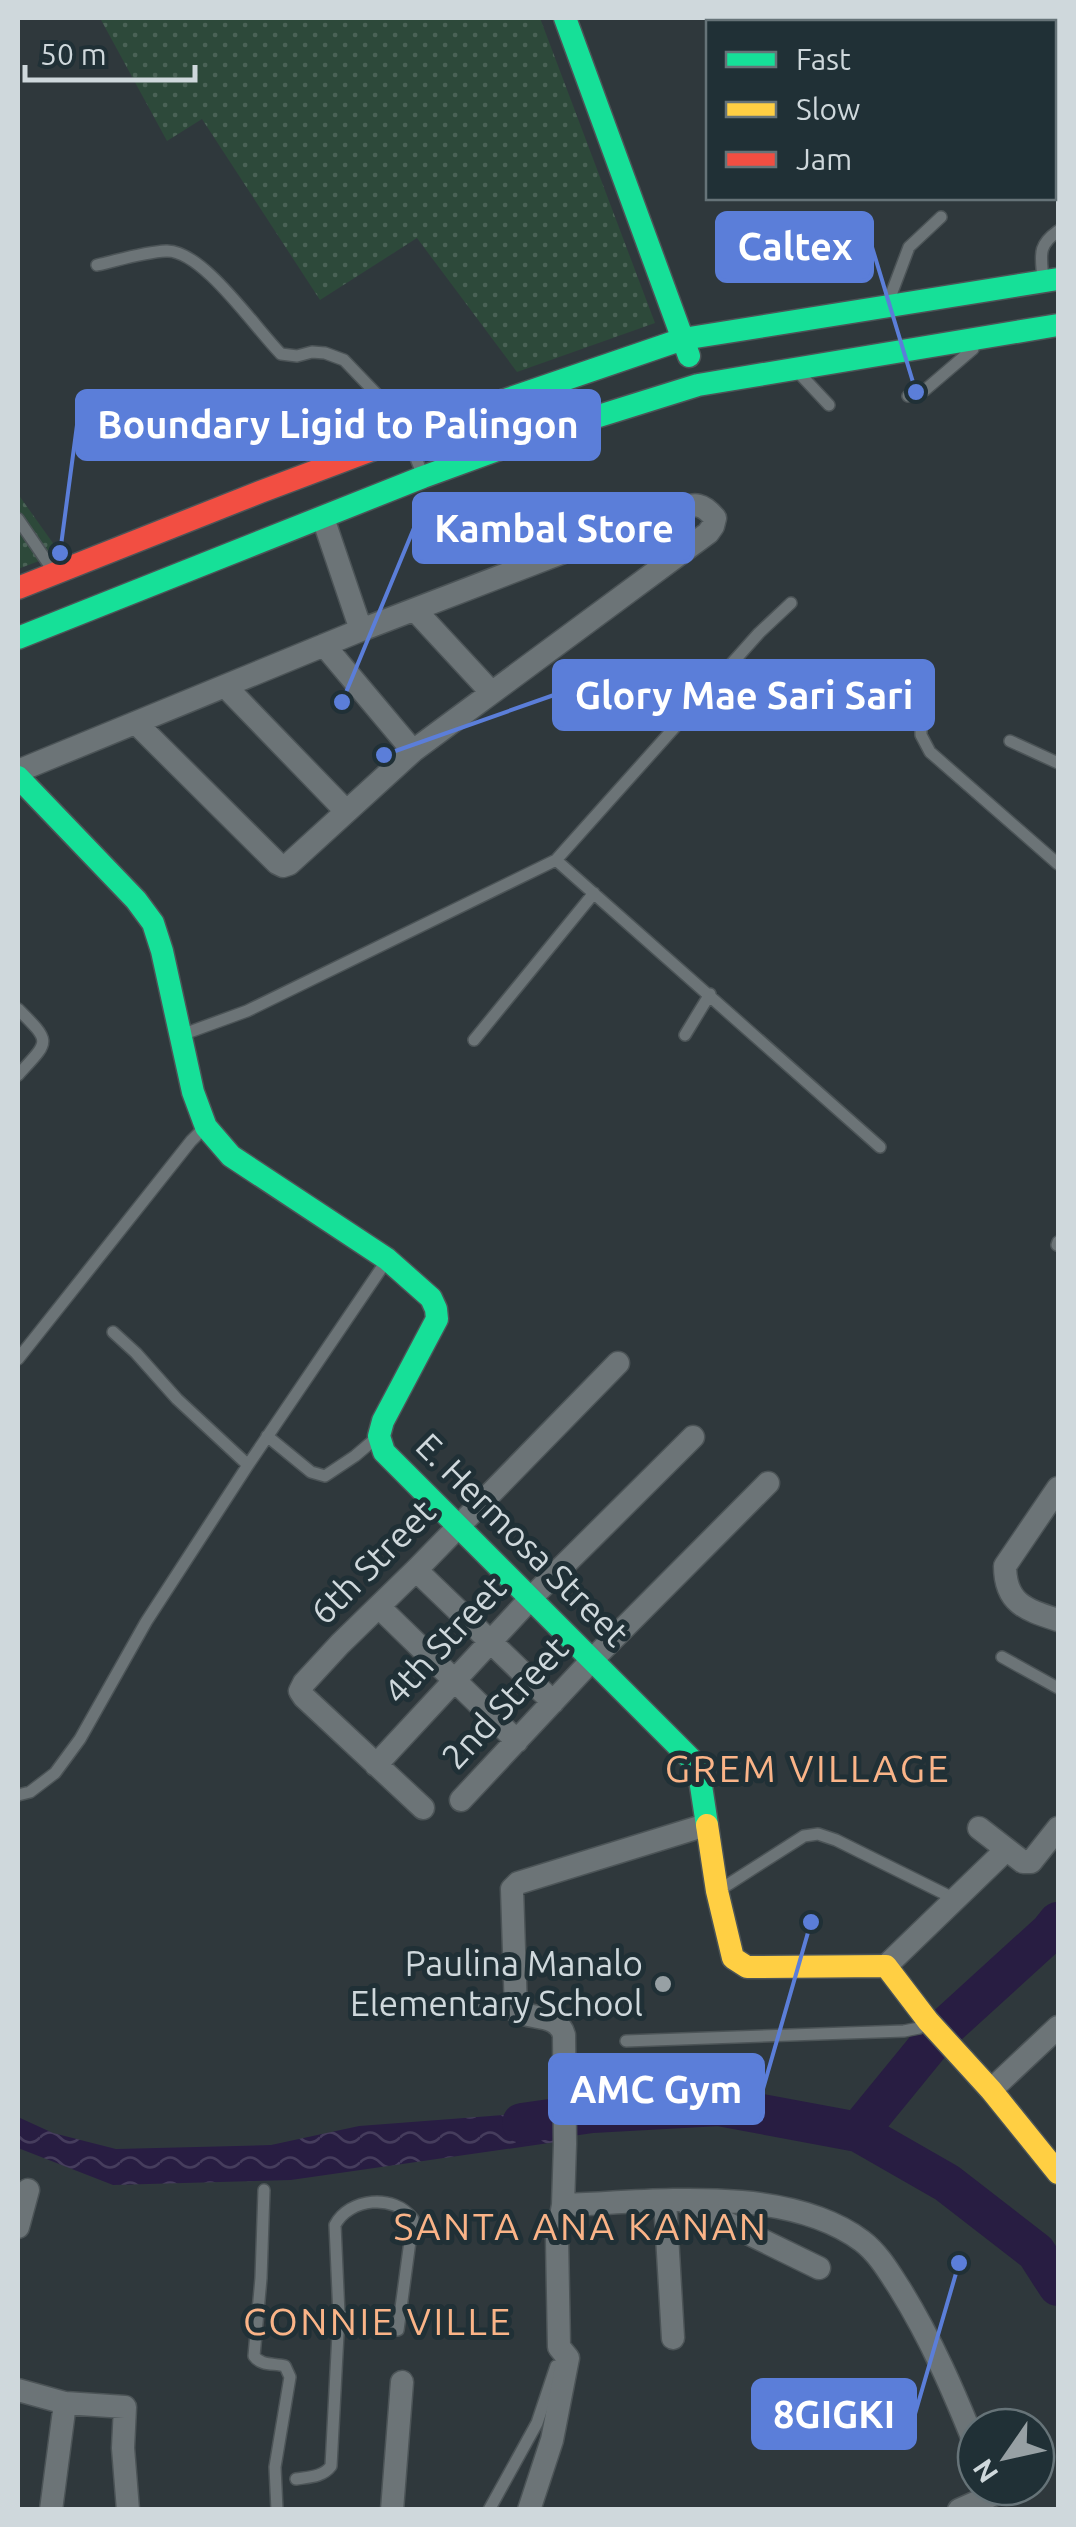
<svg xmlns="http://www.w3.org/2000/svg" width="1076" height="2527" font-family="Ubuntu,sans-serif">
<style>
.grass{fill:url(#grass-dots)}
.water{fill:url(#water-waves)}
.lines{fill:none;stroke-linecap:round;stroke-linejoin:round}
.river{stroke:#281d42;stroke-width:40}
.lane-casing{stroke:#4c5457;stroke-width:14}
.street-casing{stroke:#4c5457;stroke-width:25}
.fast-casing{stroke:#4c5457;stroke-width:25}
.slow-casing{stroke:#4c5457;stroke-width:25}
.jam-casing{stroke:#4c5457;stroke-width:25}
.lane{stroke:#6c7477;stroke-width:11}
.street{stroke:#6c7477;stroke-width:22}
.fast{stroke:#16e098;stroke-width:22}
.slow{stroke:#ffcf43;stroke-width:22}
.jam{stroke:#f24e42;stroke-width:22}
.poi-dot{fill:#97a0a4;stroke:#203036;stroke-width:4}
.labels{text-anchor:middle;stroke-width:10;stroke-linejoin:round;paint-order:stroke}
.street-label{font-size:35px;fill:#cfd8dc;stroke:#203036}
.poi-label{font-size:35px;fill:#cfd8dc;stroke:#203036;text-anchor:end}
.neighbourhood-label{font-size:38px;letter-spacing:2.5px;fill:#fab488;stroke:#203036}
.leader{fill:none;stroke:#5b7ed9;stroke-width:4}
.callout-dot{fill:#5b7ed9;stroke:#203036;stroke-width:4}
.callout{fill:#5b7ed9;stroke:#5b7ed9;stroke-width:4}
.callout-label{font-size:38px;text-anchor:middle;font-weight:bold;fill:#fff}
</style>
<defs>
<pattern id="grass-dots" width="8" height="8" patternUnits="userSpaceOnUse" patternTransform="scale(2.5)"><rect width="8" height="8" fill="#2d493a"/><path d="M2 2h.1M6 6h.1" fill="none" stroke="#4a6256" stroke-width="1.8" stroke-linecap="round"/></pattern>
<pattern id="water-waves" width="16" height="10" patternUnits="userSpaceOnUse" patternTransform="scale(2.5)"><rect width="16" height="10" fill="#281d42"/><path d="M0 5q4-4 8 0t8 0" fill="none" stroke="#463d5d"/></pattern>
</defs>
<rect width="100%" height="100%" fill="#2f383c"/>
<path class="grass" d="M100 18H540L655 323 517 372 417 238 320 300 202 119 167 141Z
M18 494 60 553 18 569Z"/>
<path class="water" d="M554 2111 556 2142 291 2180 113 2185 18 2148V2117L53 2133 116 2149 271 2145 359 2126Z"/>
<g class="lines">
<path class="river" d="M522 2123 592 2113 719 2106 858 2132 947 2183 1036 2252 1058 2286
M858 2132 938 2034 1050 1932 1058 1922"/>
<g class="lane-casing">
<path id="lane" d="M97 265C119 260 144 252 166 251 202 249 255 328 281 354L297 356 312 352 325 353 344 360 391 409 407 435 423 476
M1043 279C1041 255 1037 246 1058 231
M889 300 909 247 941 217
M798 372 829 405
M908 396 925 390 973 349
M18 519 52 569
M791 603 759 633 556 860 880 1147
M921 693V735L930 752 1058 864
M1010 741 1058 763
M18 1009C52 1043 50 1040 18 1075
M184 1034 247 1011 556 860
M685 1035 710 994
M474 1040 594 893
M1057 1245 1058 1242
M113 1332 136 1353 177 1399 248 1465
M18 1359 191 1141 203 1129
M267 1436 311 1472 325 1476 355 1456 375 1439
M1002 1657 1058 1688
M18 1795 30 1792 55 1773 80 1739 146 1622 248 1465 387 1260
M721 1889 804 1836 818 1834 836 1840 955 1899
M443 2002 516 2005
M626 2041 904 2031 919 2028 925 2024
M264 2190 261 2278 254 2356C261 2366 274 2363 285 2366L290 2377 275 2467 277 2510
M296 2479C309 2477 323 2477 331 2466L339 2315 335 2225C349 2198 394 2193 413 2219L398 2330 339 2315
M489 2510 537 2423 556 2366"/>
</g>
<g class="street-casing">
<path id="street" d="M323 518 361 630
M415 610 491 692
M324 645 413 751
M225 686 346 811
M18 771 361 630 673 510C694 505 700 500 715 518L713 526 708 533 413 751 289 864 283 866 277 863 136 723
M1058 1488 1005 1566C1005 1604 1027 1610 1058 1620
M416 1570 553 1702
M379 1607 517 1741
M376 1765 531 1598 693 1437
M461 1800 592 1660 768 1483
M423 1808 304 1697 300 1691 304 1683 340 1644 416 1570 618 1363
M979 1828 1023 1862H1031L1058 1828
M886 1966 1006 1850
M991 2090 1058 2027
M665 2201 673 2338
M688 2204 819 2268
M563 2205C653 2202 785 2184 862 2241 878 2253 889 2272 900 2289 931 2339 954 2392 976 2447
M18 2227 28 2190
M18 2390 65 2403 125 2407 123 2448 128 2510
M51 2510 65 2403
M392 2510 402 2382
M529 2510 552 2440 568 2358 559 2347 557 2239 563 2205 565 2144 564 2035C558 2013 532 2020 516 2011L512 1889 518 1883 706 1825
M959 2510 995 2494"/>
</g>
<g class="fast-casing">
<path id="fast" d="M565 18 689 356
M502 401 683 339 1058 279
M18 638 423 477 538 435 698 385 1058 325
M18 777 136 900 153 923 162 951 193 1092 206 1127 231 1156 387 1259 431 1298 436 1309 437 1319 383 1421 379 1436 384 1452 698 1766 707 1825"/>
</g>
<g class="slow-casing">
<path id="slow" d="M707 1825 717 1891 733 1958 747 1967 886 1966 928 2021 991 2090 1058 2173"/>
</g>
<g class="jam-casing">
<path id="jam" d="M18 588 260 492 502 401"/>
</g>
<use href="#lane" class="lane"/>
<use href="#street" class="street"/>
<use href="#fast" class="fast"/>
<use href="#slow" class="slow"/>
<use href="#jam" class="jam"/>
</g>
<circle class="poi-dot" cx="663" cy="1984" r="10"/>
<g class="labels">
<g class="street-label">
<text transform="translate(522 1540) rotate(45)" y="12">E. Hermosa Street</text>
<text transform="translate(373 1562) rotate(-45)" y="12">6th Street</text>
<text transform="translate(445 1640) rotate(-47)" y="12">4th Street</text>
<text transform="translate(505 1703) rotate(-47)" y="12">2nd Street</text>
</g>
<g class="poi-label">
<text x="643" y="1976">Paulina Manalo<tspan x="643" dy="40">Elementary School</tspan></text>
</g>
<g class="neighbourhood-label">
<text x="808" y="1782">GREM VILLAGE</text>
<text x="581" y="2240">SANTA ANA KANAN</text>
<text x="378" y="2335">CONNIE VILLE</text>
</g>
</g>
<path class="leader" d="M916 392L872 247M60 553L77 425M342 702L414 528M384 755L554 695M811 1922L763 2089M959 2263L915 2414"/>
<g class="callout-dot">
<circle cx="916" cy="392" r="10"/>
<circle cx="60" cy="553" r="10"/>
<circle cx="342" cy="702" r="10"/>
<circle cx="384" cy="755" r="10"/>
<circle cx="811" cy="1922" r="10"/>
<circle cx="959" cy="2263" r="10"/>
</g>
<g class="callout">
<rect x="717" y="213" width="155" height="68" rx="10"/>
<rect x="77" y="391" width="522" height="68" rx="10"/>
<rect x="414" y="494" width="279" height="68" rx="10"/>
<rect x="554" y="661" width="379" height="68" rx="10"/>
<rect x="550" y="2055" width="213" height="68" rx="10"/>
<rect x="753" y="2380" width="162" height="68" rx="10"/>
</g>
<g class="callout-label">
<text x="795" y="260">Caltex</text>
<text x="338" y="438">Boundary Ligid to Palingon</text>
<text x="554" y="542">Kambal Store</text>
<text x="744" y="709">Glory Mae Sari Sari</text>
<text x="656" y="2103">AMC Gym</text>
<text x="834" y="2428">8GIGKI</text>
</g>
<rect width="1076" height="2527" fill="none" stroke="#cfd8dc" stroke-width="40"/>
<rect x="706" y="20" width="350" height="180" fill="#203036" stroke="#667378" stroke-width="2.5"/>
<rect x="726" y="52" width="50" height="15" fill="#16e098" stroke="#667378" stroke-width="2.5"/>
<text x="796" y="70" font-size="30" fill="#cfd8dc">Fast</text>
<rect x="726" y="102" width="50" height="15" fill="#ffcf43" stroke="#667378" stroke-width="2.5"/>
<text x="796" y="120" font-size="30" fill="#cfd8dc">Slow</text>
<rect x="726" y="152" width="50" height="15" fill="#f24e42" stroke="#667378" stroke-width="2.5"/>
<text x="796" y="170" font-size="30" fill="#cfd8dc">Jam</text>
<g transform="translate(1006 2457) rotate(236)"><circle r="48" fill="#203036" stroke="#667378" stroke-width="2.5"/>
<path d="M0-8L18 38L0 25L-18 38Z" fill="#97a0a4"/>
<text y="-15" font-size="28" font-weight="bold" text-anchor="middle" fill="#cfd8dc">N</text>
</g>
<path d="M25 65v15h170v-15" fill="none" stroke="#cfd8dc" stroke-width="5"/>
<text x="40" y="65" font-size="30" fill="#cfd8dc" stroke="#203036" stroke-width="8" paint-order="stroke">50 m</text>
</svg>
